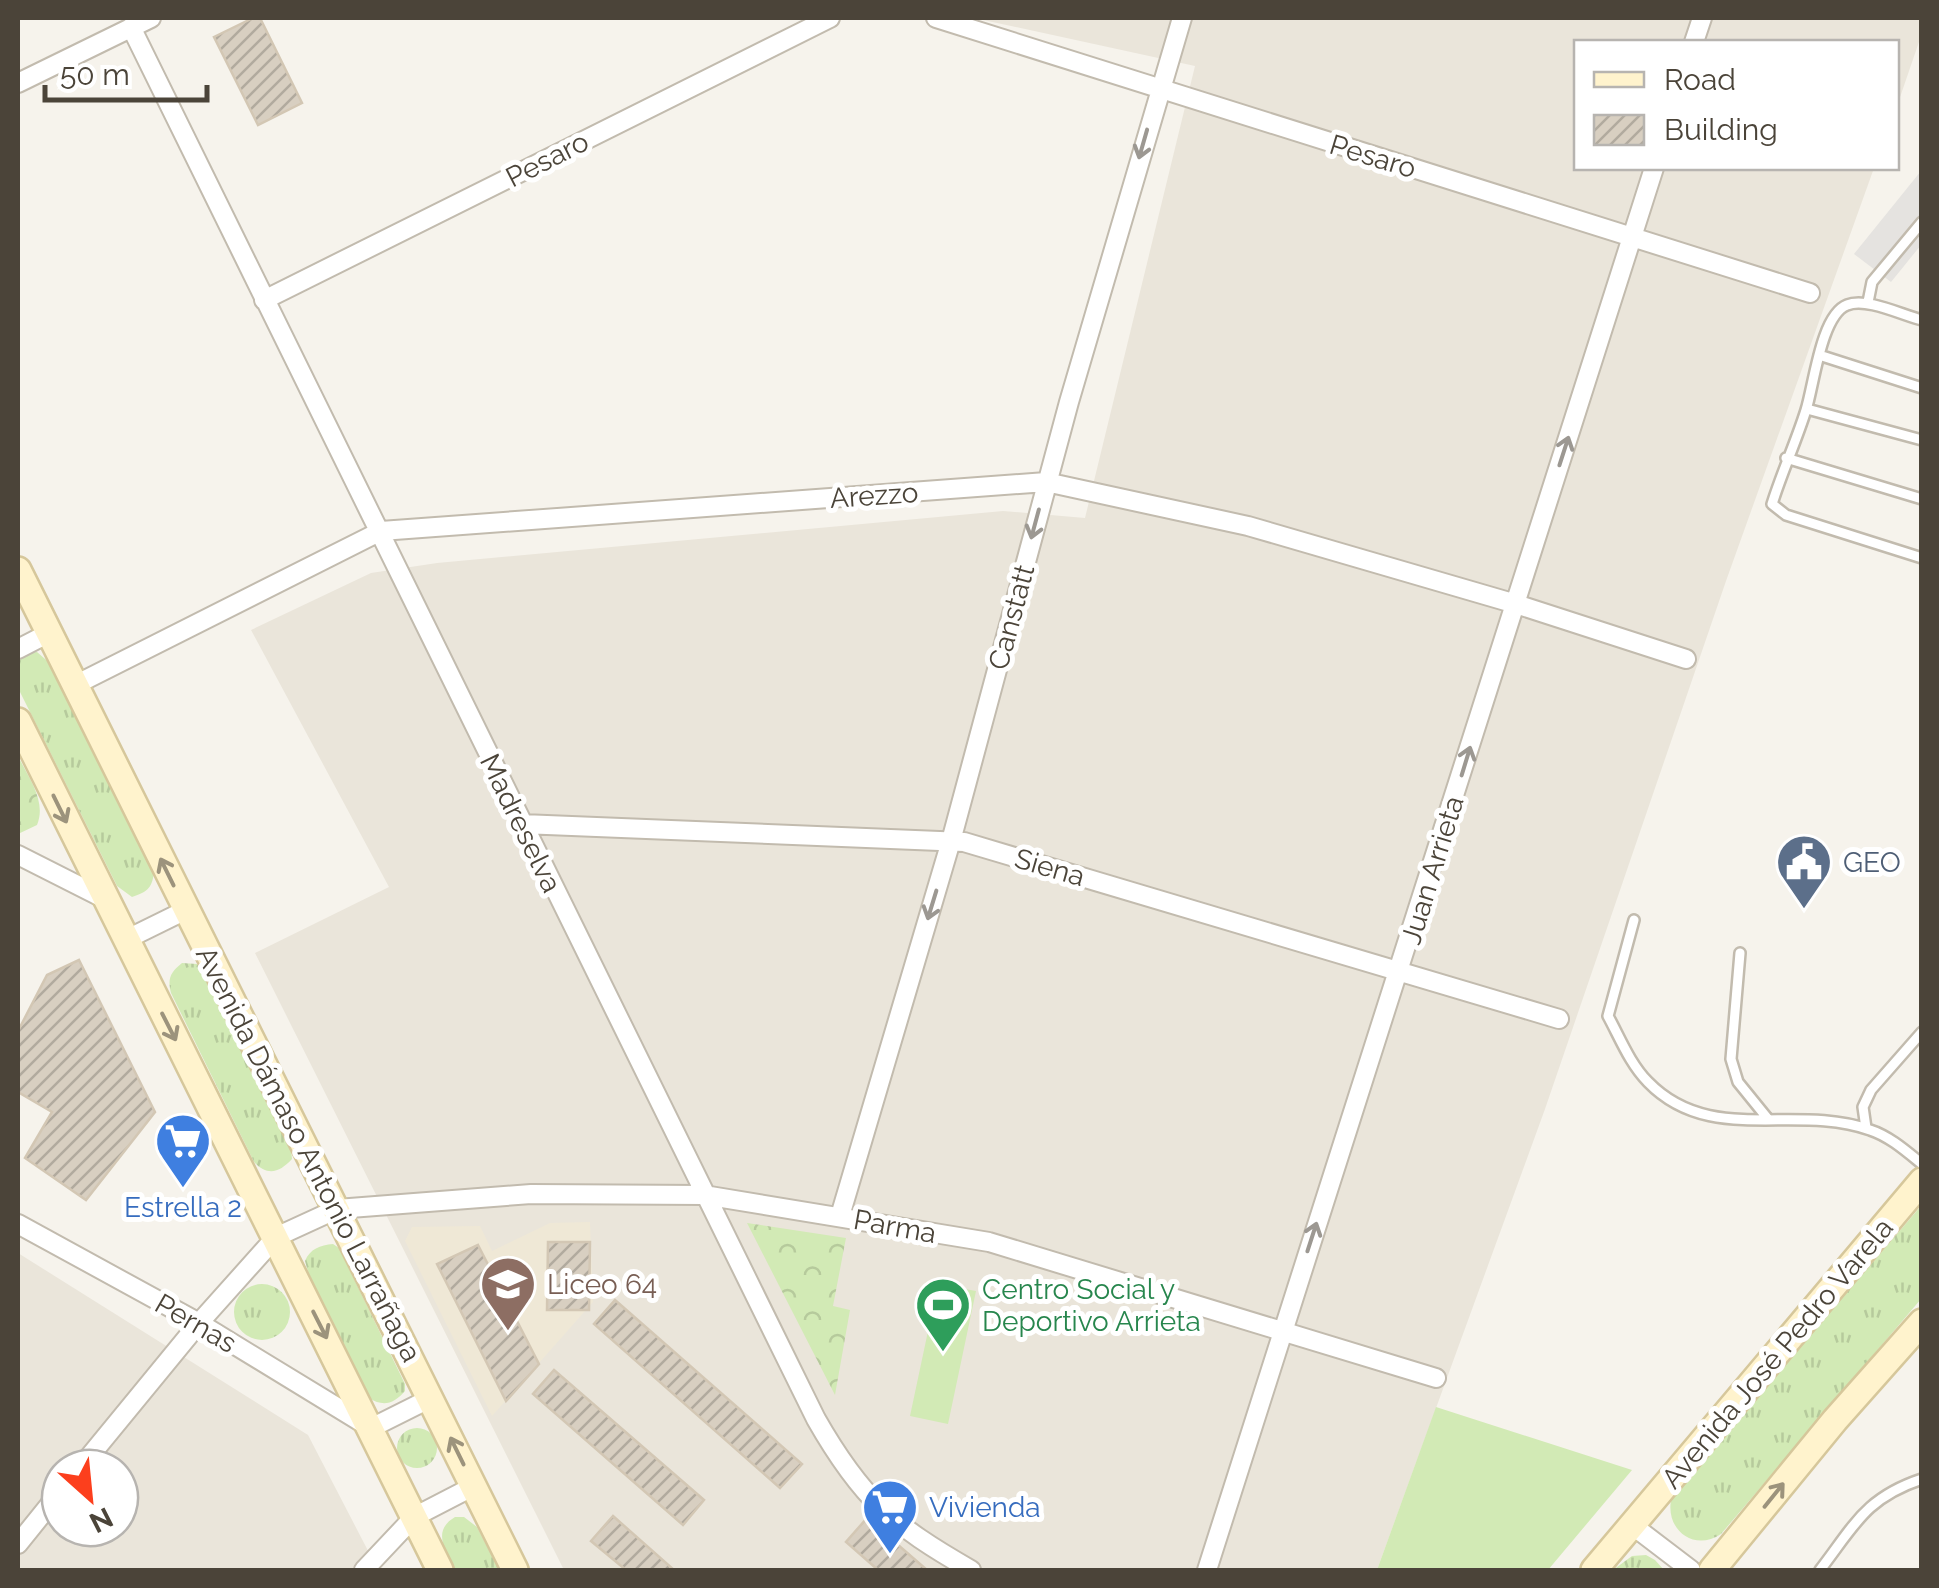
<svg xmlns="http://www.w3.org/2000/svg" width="1939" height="1588" font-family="Raleway,sans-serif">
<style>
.residential{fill:#eae5da;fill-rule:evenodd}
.education{fill:#efe8d6}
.grass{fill:url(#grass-tufts)}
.park{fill:url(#park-crowns)}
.pitch{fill:#d2eab5}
.parking{fill:#e5e3e0}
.building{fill:url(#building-hatch);stroke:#d3c7b4;stroke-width:2.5}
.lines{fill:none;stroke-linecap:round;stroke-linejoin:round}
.lane-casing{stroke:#c2bbae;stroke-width:14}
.street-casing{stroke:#c2bbae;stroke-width:22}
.secondary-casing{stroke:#d6c79b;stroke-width:30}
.lane{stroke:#fff;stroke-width:9}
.street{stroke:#fff;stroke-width:18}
.secondary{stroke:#fff3cd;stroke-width:25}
.oneway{stroke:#9c9892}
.oneway2{stroke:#9c937c}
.labels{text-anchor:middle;stroke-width:10;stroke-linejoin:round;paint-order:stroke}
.street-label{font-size:28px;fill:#4b4439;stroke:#fff}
.service-label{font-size:28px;fill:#4e5e75;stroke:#fff;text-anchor:start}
.shop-label{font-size:28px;fill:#366cbe;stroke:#fff}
.education-label{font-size:28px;fill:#785e54;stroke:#fff;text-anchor:start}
.leisure-label{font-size:28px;fill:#27864d;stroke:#fff;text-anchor:start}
</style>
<defs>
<pattern id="grass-tufts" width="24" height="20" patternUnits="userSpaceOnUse" patternTransform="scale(2.5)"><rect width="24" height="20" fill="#d2eab5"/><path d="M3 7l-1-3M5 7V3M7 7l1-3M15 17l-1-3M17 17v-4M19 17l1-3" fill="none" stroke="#b6ca9c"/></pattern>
<pattern id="park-crowns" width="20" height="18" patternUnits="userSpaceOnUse" patternTransform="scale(2.5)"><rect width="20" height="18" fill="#d2eab5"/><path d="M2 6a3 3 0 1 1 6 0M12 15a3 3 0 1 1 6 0" fill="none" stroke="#b6ca9c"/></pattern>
<pattern id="building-hatch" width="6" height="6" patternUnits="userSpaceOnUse" patternTransform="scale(2.5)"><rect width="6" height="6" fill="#d8cfc1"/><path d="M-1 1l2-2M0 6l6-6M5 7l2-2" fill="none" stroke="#b1aa9e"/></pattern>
</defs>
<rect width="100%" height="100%" fill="#f6f3ec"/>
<path class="residential" d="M974 18H1921V36L1897 106 1896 42H1576V168H1874L1726 581 1545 1109 1377 1570H564L255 953 389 887 251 630 371 573 437 563 1003 511 1085 518 1195 66Z
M18 1253 308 1435 378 1570H18ZM60 1468H120V1528H60Z"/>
<path class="education" d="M590 1222 593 1302 492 1416 405 1241 412 1227 480 1226 492 1251 550 1223Z"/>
<path class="grass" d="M37 652 52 665 154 870C153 887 148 892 132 897L117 886 18 688V658L25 653Z
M182 963 197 964 205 973 291 1149 292 1159C280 1172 268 1177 254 1162L171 993C167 978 171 972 182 963Z
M1921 1206V1299L1721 1534C1693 1553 1663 1528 1672 1496Z
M333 1244 339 1248 405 1384V1391C394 1404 383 1407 369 1398L308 1272 305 1261C310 1249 320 1245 333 1244Z
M234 1312a28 28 0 1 1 56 0a28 28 0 1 1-56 0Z
M397 1448a20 20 0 1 1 40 0a20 20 0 1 1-40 0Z
M455 1517H464L477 1527 499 1570H455C446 1551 431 1531 455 1517Z
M1646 1555 1655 1560 1664 1570H1613L1632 1556Z"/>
<path class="park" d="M18 756C28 777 47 801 37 825L18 834Z
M747 1223 846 1238 833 1306 850 1310 835 1395Z"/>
<path class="pitch" d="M938 1284 976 1291 948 1424 910 1416Z
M1436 1407 1632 1470 1548 1570H1377Z"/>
<path class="parking" d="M1921 171V245L1891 282 1854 254Z"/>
<path class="building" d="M253 18H260L302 103 258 125 214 37Z
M79 960 155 1112 86 1200 25 1158 52 1112 18 1092V1031L47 975Z
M548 1242H590L589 1310H547Z
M478 1245 539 1364 506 1401 437 1264Z
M615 1300 802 1464 780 1488 594 1324Z
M554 1370 704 1500 683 1525 533 1394Z
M613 1516 674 1570H626L591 1541Z
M867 1518 927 1570H878L846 1542Z"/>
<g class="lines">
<g class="lane-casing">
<path id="lane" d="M1868 302 1872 282 1922 222
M1922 320C1902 315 1866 297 1847 305 1821 315 1814 385 1806 410 1796 442 1782 472 1772 504L1786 515 1922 558
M1819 355 1922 388
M1807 409 1922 440
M1786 458 1922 499
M1634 920 1608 1016C1620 1038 1630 1064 1648 1082 1710 1146 1794 1103 1870 1130 1889 1136 1906 1151 1922 1164
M1740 953 1731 1059 1738 1082 1768 1119
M1866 1128 1863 1107 1871 1090 1922 1032
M1820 1570C1854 1526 1865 1498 1922 1479"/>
</g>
<g class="street-casing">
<path id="street" d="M936 18 1810 293
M131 27 816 1419C861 1498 892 1525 971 1570
M1694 42 1702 18
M18 83 151 18
M264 300 830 18
M18 649 49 633
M75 685 381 531 1046 482 1248 526 1516 604 1686 659
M522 824 964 842 1559 1019
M18 855 105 899
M125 940 186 910
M840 1216 951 841 1069 402 1182 18
M18 1224 199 1323 371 1428 431 1398
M80 1468 199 1323 276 1237 337 1209 531 1194 704 1195 989 1242 1436 1378
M1632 1525 1691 1570
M18 1544 60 1492
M364 1570 414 1517 474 1486
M1207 1570 1654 168"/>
</g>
<g class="secondary-casing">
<path id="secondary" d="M18 570 515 1570
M18 721 440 1570
M1594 1570 1922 1181
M1712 1570 1835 1420 1922 1322"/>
</g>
<use href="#lane" class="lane"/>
<use href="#street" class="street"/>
<use href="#secondary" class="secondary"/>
</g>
<defs><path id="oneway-shaft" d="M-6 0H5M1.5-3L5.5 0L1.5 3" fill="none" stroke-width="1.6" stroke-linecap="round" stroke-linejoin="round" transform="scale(2.5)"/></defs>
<g class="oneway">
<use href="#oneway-shaft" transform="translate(1143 144) rotate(106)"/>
<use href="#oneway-shaft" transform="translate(1564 451) rotate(-72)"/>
<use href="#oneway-shaft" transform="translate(1035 524) rotate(105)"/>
<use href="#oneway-shaft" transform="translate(1466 761) rotate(-73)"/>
<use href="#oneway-shaft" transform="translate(932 905) rotate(107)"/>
<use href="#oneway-shaft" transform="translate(1312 1237) rotate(-72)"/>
</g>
<g class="oneway2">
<use href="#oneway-shaft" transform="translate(60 809) rotate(64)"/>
<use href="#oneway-shaft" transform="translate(167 872) rotate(-116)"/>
<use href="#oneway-shaft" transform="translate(169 1027) rotate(63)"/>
<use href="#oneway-shaft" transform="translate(320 1325) rotate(63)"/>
<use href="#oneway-shaft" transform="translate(457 1451) rotate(-116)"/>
<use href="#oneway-shaft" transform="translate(1774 1495) rotate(-51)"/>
</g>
<defs>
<g id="civic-pin" transform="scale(2.875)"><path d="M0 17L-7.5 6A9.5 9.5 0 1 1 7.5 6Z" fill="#5c6f8a" stroke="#fff"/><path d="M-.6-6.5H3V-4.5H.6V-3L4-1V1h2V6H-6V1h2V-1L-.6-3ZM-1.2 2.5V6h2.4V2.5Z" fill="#fff"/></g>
<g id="supermarket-pin" transform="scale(2.875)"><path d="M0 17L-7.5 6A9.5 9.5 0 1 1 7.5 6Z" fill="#3f7fe0" stroke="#fff"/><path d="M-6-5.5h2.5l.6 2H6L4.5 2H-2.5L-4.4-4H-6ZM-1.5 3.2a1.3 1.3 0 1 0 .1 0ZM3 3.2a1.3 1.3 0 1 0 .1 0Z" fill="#fff"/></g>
<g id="school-pin" transform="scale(2.875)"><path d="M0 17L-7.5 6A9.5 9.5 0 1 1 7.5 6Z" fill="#8d6e63" stroke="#fff"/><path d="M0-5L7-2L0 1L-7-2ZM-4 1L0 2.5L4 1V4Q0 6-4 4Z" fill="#fff"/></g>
<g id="stadium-pin" transform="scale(2.875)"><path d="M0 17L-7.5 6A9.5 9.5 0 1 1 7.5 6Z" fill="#2e9e5b" stroke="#fff"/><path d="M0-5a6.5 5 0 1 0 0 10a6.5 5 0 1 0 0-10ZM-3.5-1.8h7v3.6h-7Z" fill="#fff"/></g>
</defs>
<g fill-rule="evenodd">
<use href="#civic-pin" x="1804" y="862"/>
<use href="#supermarket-pin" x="183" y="1141"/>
<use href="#school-pin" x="508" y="1284"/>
<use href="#stadium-pin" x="943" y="1305"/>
<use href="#supermarket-pin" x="890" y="1507"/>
</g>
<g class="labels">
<g class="street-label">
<text transform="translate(1373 156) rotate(17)" y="10">Pesaro</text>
<text transform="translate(547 159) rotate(-27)" y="10">Pesaro</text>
<text transform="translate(874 495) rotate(-4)" y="10">Arezzo</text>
<text transform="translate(1011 617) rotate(-75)" y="10">Canstatt</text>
<text transform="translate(521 823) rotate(64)" y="10">Madreselva</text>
<text transform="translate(1050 867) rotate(16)" y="10">Siena</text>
<text transform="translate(1432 870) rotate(-73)" y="10">Juan Arrieta</text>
<text transform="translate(309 1154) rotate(63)" y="10">Avenida Dámaso Antonio Larrañaga</text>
<text transform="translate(895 1226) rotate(10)" y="10">Parma</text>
<text transform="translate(196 1323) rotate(30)" y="10">Pernas</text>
<text transform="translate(1777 1353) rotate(-50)" y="10">Avenida José Pedro Varela</text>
</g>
<g class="service-label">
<text x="1843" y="872">GEO</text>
</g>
<g class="shop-label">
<text x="183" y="1217">Estrella 2</text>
<text x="929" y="1517" text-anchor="start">Vivienda</text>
</g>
<g class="education-label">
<text x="547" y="1294">Liceo 64</text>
</g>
<g class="leisure-label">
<text x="982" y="1299">Centro Social y<tspan x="982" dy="32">Deportivo Arrieta</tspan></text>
</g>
</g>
<rect width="1939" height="1588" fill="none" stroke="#4b4439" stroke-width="40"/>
<rect x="1574" y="40" width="325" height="130" fill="#ffffff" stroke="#b7b4b0" stroke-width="2.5"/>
<rect x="1594" y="72" width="50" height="15" fill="#fff3cd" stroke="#b7b4b0" stroke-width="2.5"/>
<text x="1664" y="90" font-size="30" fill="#4b4439">Road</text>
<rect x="1594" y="115" width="50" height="30" fill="url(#building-hatch)" stroke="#b7b4b0" stroke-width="2.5"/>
<text x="1664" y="140" font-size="30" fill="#4b4439">Building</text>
<g transform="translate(90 1498) rotate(153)"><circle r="48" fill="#ffffff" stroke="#b7b4b0" stroke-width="2.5"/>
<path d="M0-8L18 38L0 25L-18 38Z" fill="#fc3f1d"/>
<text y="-15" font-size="28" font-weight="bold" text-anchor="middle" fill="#4b4439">N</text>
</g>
<path d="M45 85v15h162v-15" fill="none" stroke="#4b4439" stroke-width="5"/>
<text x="60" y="85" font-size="30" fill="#4b4439" stroke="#ffffff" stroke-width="8" paint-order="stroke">50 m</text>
</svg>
